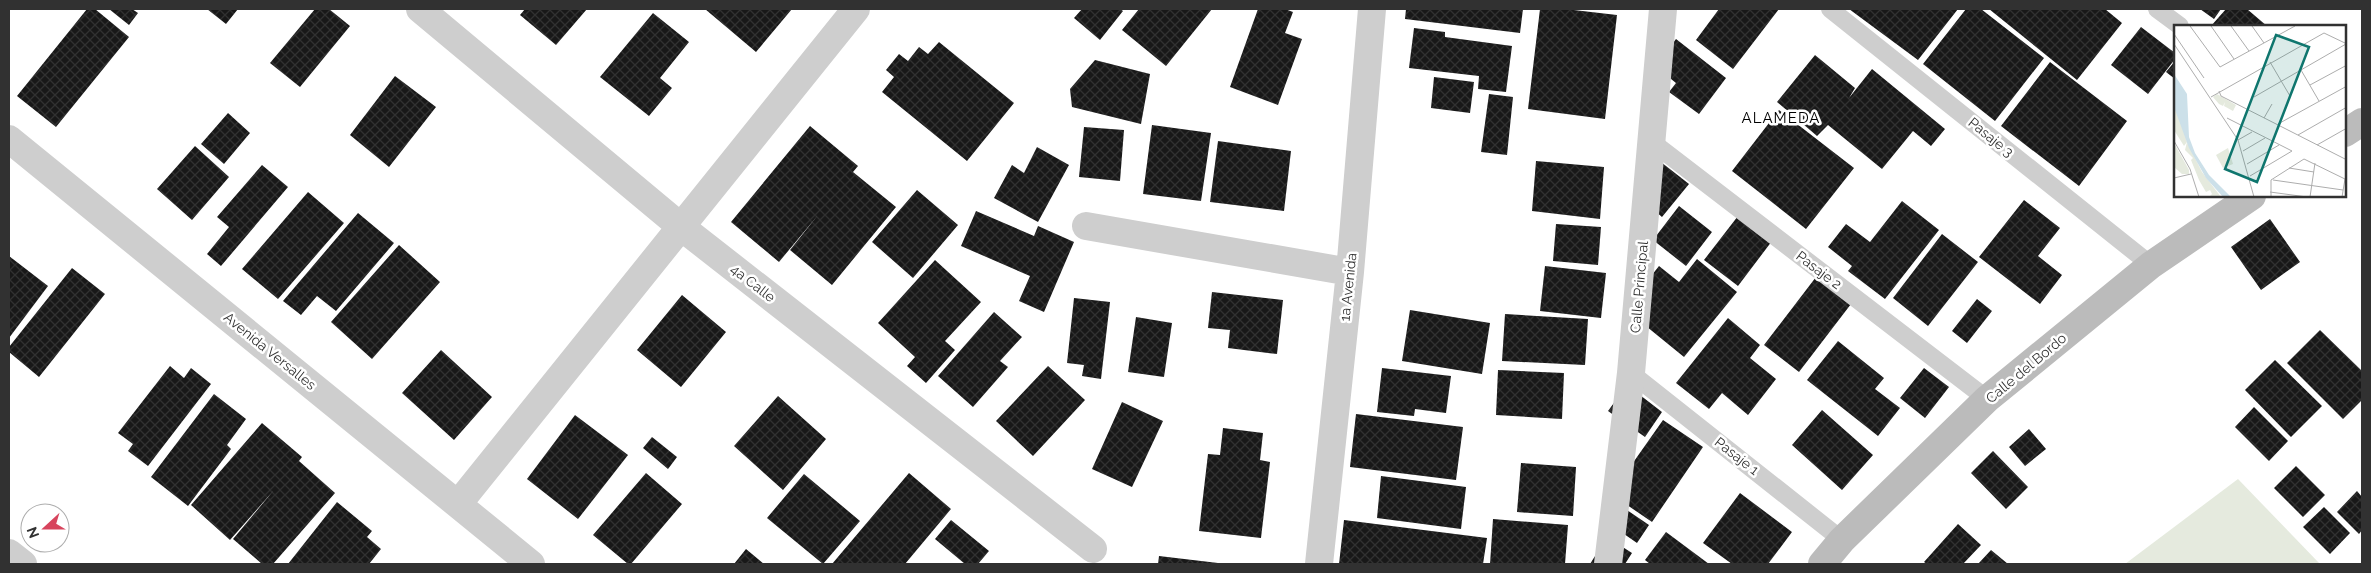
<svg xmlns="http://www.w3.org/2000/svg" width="2371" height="573" font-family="Raleway,sans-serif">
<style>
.green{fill:#e5eade}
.building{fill:url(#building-cross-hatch)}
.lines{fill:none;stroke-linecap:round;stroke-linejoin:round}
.lane{stroke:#cecece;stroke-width:18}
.street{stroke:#cecece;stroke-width:28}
.secondary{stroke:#bbb;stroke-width:28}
.labels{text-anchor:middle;stroke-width:5;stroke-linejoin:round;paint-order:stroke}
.street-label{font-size:14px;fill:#313131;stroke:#fff}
.neighbourhood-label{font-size:15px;letter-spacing:1px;fill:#000;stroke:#fff}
.inset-road{fill:none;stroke:#adadad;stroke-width:1}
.view{fill:#0f766e;fill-opacity:0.15;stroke:#0f766e;stroke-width:2.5}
.inset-edge{fill:none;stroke:#313131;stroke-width:2.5}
</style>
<defs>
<pattern id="building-cross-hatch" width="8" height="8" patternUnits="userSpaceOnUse" patternTransform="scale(1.25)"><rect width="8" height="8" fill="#181818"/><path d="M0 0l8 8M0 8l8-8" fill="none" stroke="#313131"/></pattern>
</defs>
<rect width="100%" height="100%" fill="#fff"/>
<path class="green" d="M2238 479 2320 564H2125Z"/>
<path class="building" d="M87 9H95L129 37 56 127 17 96Z
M109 9H132L138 13 129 25Z
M207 9H238L226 24Z
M315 9H329L350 26 300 87 270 63Z
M525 9H587L556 45 520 15Z
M705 9H792L756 52Z
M1082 9H1120L1123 11 1100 40 1074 18Z
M1139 9H1212L1166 66 1122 30Z
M1258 9H1285L1293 12 1285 33 1302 39 1278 105 1230 87Z
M1406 9H1523L1520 33 1405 19Z
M1540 9H1565L1617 15 1605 119 1528 109Z
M1719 9H1779L1733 69 1696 40Z
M1849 9H1958L1918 60Z
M1966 9H1981L2044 58 1995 121 1923 64Z
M1989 9H2105L2122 23 2077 80Z
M2200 9H2221L2214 19Z
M2226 9H2247L2267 26H2211Z
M653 13 689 42 660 78 672 88 649 116 600 77Z
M2141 27 2175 53V59L2148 94 2111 65Z
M1414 28 1445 32V37L1512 46 1506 92 1478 89 1479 76 1409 68Z
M1676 39 1726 78 1699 114 1669 92 1676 83 1655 66Z
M939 42 1014 103 967 161 882 92 894 77 886 70 899 54 908 61 919 47 928 54Z
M1815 55 1855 88 1849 98 1872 69 1945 129 1931 146 1913 131 1882 169 1828 125 1817 136 1777 102Z
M1095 60 1150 74 1141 124 1072 107 1070 89Z
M2175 61V79L2166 72Z
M2050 62 2127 121 2079 186 2001 126Z
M395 76 436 107 389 167 350 135Z
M1434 77 1474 82 1470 113 1431 108Z
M1489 94 1513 97 1507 155 1481 152Z
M1779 110 1854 168 1806 229 1732 171Z
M228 113 250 133 224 164 201 144Z
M1152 125 1211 133 1201 201 1143 194Z
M810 126 858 166 853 172 896 207 832 285 790 250 818 215 779 262 731 222Z
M1084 127 1124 130 1120 181 1079 177Z
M1218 141 1291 151 1284 211 1210 202Z
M195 146 229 177 192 220 157 189Z
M1037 147 1069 165 1038 222 994 198 1012 165 1024 173Z
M1652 155 1689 184 1662 217 1647 204Z
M1536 161 1604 167 1600 219 1532 211Z
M262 165 288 187 221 266 207 254 229 227 217 217Z
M917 190 958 225 913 278 872 242Z
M308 192 344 223 278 299 242 269Z
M2024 200 2060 228 2038 256 2062 275 2040 304 1979 257Z
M1902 201 1939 230 1885 299 1848 271 1852 266 1828 247 1846 224 1870 242Z
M1679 206 1712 232 1686 266 1653 240Z
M976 211 1034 236 1038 226 1074 242 1044 312 1019 301 1030 276 961 246Z
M358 213 394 243 336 311 317 296 301 315 283 301Z
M1738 216 1772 241 1738 286 1704 260Z
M2270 219 2300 262 2261 290 2231 247Z
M1556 224 1601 227 1598 265 1553 261Z
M1942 234 1978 262 1928 326 1893 298Z
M399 245 440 282 372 359 331 322Z
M9 256 48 286 9 338Z
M1697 259 1737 292 1684 357 1625 309 1659 266 1679 282Z
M935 260 981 302 945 341 955 350 926 383 907 366 915 357 878 323Z
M1545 266 1606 273 1601 318 1540 311Z
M72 268 105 294 39 377 9 352V347Z
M1816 277 1851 304 1799 372 1764 345Z
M1212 292 1283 300 1277 354 1228 348 1230 330 1208 328Z
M682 295 726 332 681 387 637 350Z
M1074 298 1110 302 1101 379 1082 376 1084 365 1067 363Z
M1977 299 1992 311 1967 343 1952 331Z
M1410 310 1490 323 1482 374 1402 361Z
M994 312 1022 337 1000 361 1008 367 973 407 938 376Z
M1505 314 1588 319 1585 365 1502 361Z
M1136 317 1172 323 1164 377 1128 372Z
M1728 318 1760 345 1750 358 1776 379 1748 415 1722 393 1709 409 1676 383Z
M2320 330 2362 371V400L2343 419 2287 363Z
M1838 341 1884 378 1875 389 1900 408 1878 436 1807 380Z
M441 350 492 397 454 440 402 393Z
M2275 360 2322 406 2291 437 2245 390Z
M170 366 184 378 191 368 211 384 148 466 128 451 133 444 118 433Z
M1048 366 1085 400 1033 456 996 421Z
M1382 368 1451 376 1446 413 1415 409 1414 416 1377 412Z
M1924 368 1949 387 1925 418 1900 398Z
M1498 370 1564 373 1562 419 1496 415Z
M1627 385 1662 412 1645 437 1608 411Z
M214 394 246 419 227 445 231 449 188 506 151 477Z
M778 396 826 439 783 490 734 446Z
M1122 402 1163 421 1132 487 1092 469Z
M2254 407 2288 441 2269 461 2235 427Z
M1822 410 1873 455 1842 490 1792 445Z
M1356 414 1463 427 1456 480 1350 467Z
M575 415 628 455 578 519 527 479Z
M1663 420 1703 447 1652 522 1611 494Z
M262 423 302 457 299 461 335 493 273 564H262L233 539 274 490 230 540 191 505Z
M1223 428 1263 433 1260 460 1270 462 1261 538 1199 531 1208 454 1220 455Z
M2029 429 2046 449 2025 466 2009 447Z
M652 437 677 457 668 469 643 448Z
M1993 451 2028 487 2006 509 1971 473Z
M1521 463 1576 467 1573 516 1517 512Z
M2296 466 2325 495 2303 517 2274 488Z
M646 473 682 504 631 564H628L593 535Z
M909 473 951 509 905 564H832Z
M804 474 860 521 823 564 767 518Z
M1381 476 1466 487 1461 529 1377 518Z
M2357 491 2362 497V530L2359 534 2337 512Z
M1740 493 1792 532 1768 564H1732L1703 543Z
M337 502 372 531 367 537 381 549 369 564H288Z
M2324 507 2350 533 2330 554 2303 527Z
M1624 508 1649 525 1637 543 1611 525Z
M1493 519 1568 525 1565 564H1490Z
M951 520 989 551 978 564H965L935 539Z
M1344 520 1487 538 1483 564H1339Z
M1958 524 1981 545 1963 564H1927L1924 562Z
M1666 532 1709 564H1650L1645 560Z
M1607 537 1632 553 1625 564H1590Z
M746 549 764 564H734Z
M1991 550 2008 564H1978Z
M1159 556 1218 563V564H1158Z"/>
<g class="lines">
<path class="lane" d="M1830 9 2151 265
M2157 9 2180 26
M1652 142 1987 399
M1631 373 1842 540"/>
<path class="street" d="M420 9 680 226 1093 549
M9 139 531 564
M1086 226 1350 272
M458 504 856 9
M9 553 23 564
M1319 564 1350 272 1372 9
M1608 564 1631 373 1663 9"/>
<path class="secondary" d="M2345 133 2362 122
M1822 564 1842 540 1987 399 2151 265 2252 196"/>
</g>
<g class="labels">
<g class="street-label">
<text transform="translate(1991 137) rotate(39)" y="5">Pasaje 3</text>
<text transform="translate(1819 270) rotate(37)" y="5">Pasaje 2</text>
<text transform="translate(753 283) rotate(38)" y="5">4a Calle</text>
<text transform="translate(1348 287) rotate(-84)" y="5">1a Avenida</text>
<text transform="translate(1639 287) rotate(-85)" y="5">Calle Principal</text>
<text transform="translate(270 351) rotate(39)" y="5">Avenida Versalles</text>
<text transform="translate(2026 368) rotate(-40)" y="5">Calle del Bordo</text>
<text transform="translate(1737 456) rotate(38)" y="5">Pasaje 1</text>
</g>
<g class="neighbourhood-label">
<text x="1781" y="123">ALAMEDA</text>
</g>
</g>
<g transform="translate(2174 25)">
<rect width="172" height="172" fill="#fff"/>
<path d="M43 69 62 80 59 86 50 81 51 77 49 81 45 79 39 72ZM13 117 28 147 47 172H35L38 169 36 165 32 167 25 155 17 135 19 133 11 125ZM0 118 15 145V149H8L0 142ZM54 123 59 139 49 143 42 130Z" fill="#e5eade"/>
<path d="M0 65 13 117 10 121 0 105Z" fill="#e5eade"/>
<path d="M0 49 13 69 15 112 21 128 35 150 57 172H49L32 153 15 123 0 82Z" fill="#cce0e9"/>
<path class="inset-road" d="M16 1 46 42 121 1M37 1 60 34M57 1 75 26M78 1 90 18M150 8 173 19M0 9 30 53M0 19 64 115 80 172M96 37 116 71M127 45 145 76M136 60 173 40M45 66 47 71 173 135M37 72 150 8M80 72 172 19M53 93 118 126M90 93 98 79M104 99 173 61M124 110 173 82M64 115 78 107M0 116 16 144 25 172M143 120 173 103M69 126 91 113M73 139 105 120M115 143 140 147M76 151 118 126M0 153 17 149M97 155 130 134 173 155M99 155 169 165M96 167 133 172M97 172V155M136 172 141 138M168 172 171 154"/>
<path class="view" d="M102 10 135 22 83 157 51 144Z"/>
<rect width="172" height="172" class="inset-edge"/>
</g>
<rect width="2371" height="573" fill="none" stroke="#313131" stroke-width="20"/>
<g transform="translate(45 528) rotate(249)"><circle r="24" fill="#ffffff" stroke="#adadad"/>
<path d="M0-4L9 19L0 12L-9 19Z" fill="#d7445d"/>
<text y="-8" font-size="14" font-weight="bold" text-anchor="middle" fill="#313131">N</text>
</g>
</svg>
